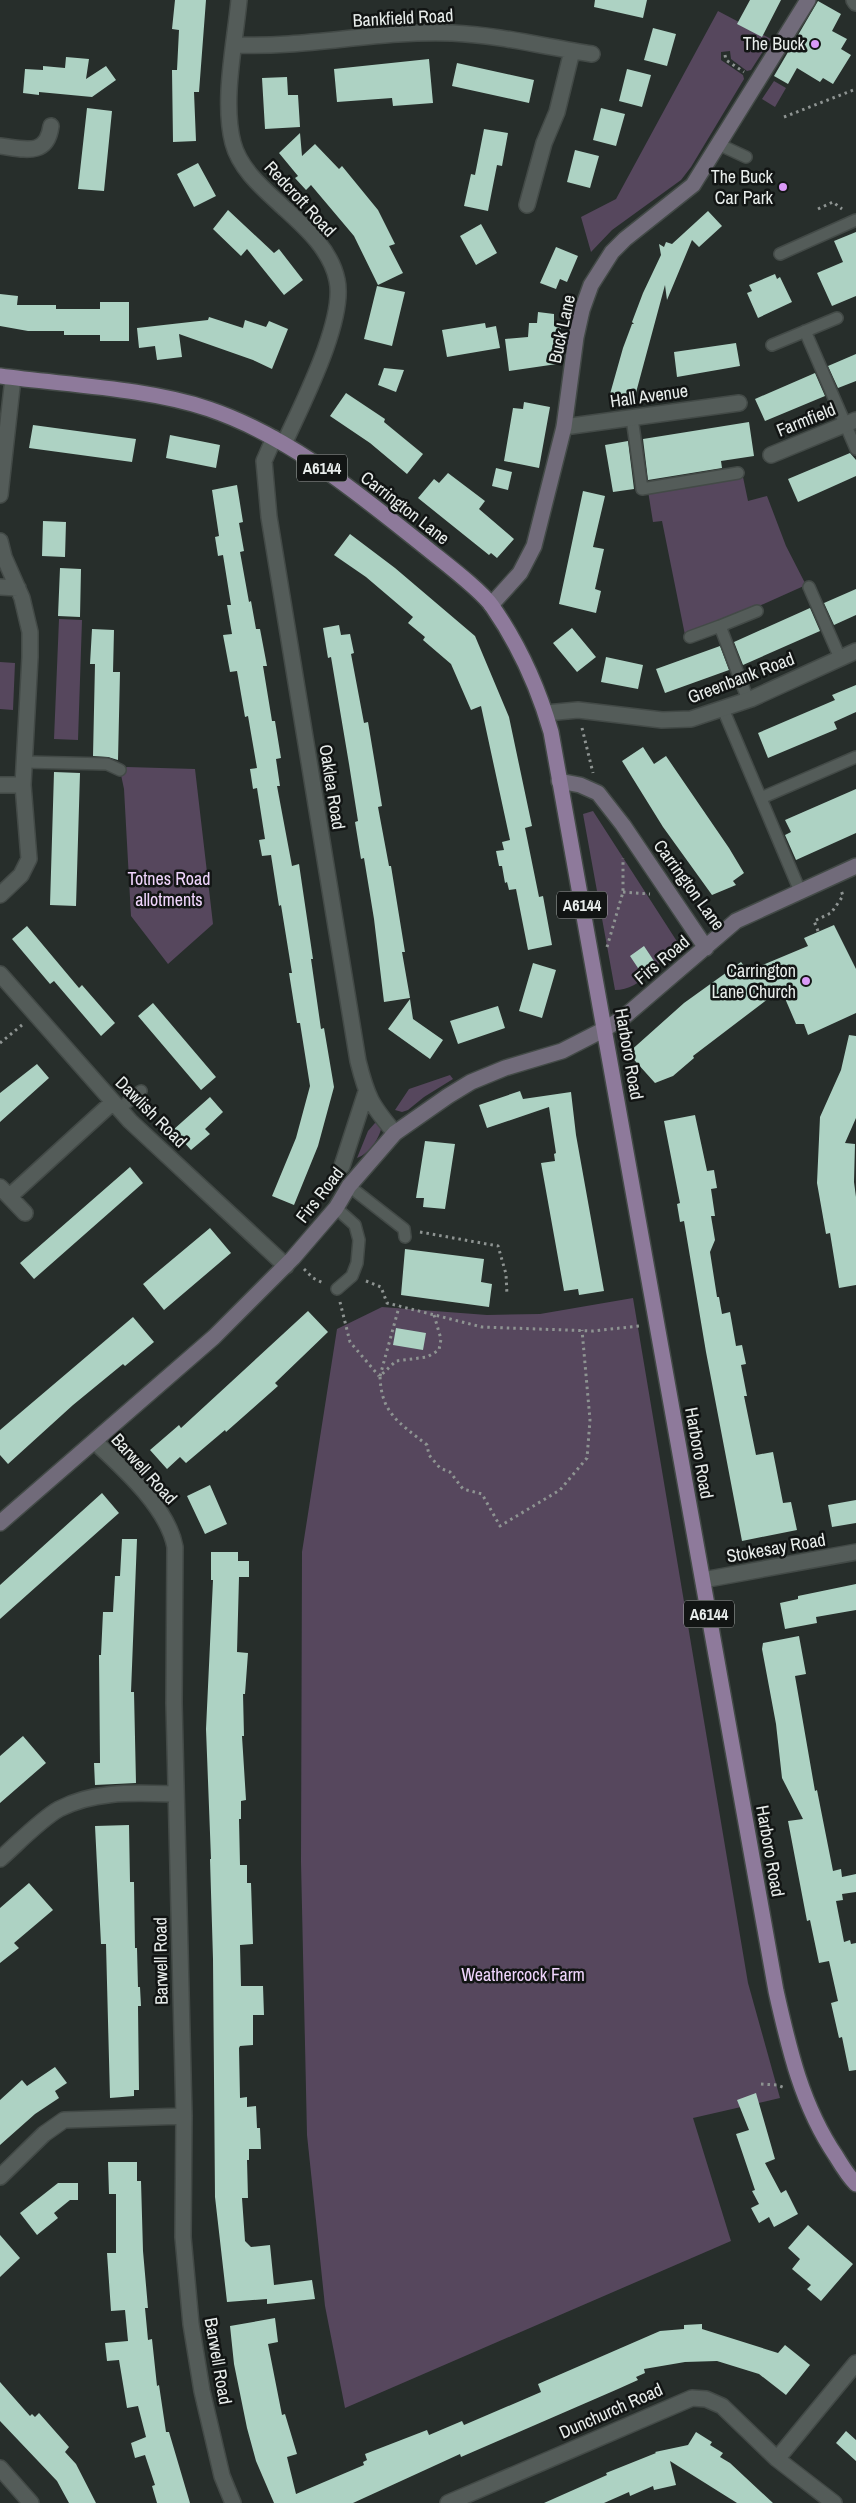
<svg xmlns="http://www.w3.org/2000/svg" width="856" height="2503" font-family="'Archivo Narrow',sans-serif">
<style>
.green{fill:#56475d}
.building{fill:#add2c3}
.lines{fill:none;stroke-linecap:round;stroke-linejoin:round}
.lane-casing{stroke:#434a47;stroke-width:14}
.street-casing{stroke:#434a47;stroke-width:18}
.secondary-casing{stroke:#434a47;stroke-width:18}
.primary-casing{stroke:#434a47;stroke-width:18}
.path{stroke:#8e9492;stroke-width:3;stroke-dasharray:2.5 4;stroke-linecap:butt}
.lane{stroke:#545c59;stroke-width:11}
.street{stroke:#545c59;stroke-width:15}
.secondary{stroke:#716b7a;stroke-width:15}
.primary{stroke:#8e7a9b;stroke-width:15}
.poi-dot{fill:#da9af7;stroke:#121514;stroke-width:2}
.labels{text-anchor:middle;stroke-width:5;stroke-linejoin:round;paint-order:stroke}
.shield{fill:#121514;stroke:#a8acaa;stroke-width:1}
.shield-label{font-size:16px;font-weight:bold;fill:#e8edeb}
.street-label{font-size:18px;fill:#e8edeb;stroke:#121514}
.poi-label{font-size:18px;fill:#e8edeb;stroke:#121514;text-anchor:end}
.park-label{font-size:18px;fill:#f0d5fd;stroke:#121514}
</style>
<rect width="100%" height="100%" fill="#272e2b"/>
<path class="green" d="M718 11 771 39 751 70 747 71 731 59 730 51 721 52V60L743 75 744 79 691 167 681 180 612 230 591 252 581 217 616 199Z
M774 81 786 88 775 107 762 99Z
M743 477 748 501 767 496 786 546 806 585 721 623 685 635 662 521 653 522 648 491Z
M59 619 82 620 78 740 54 739Z
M0 662 15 663 13 710 0 709Z
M127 767 195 769 213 924 168 964 131 916 124 789 120 770Z
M593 811 678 943C660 961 642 990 615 990L583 814Z
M450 1075 453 1079 424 1097 408 1110 402 1112 395 1110 409 1089Z
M375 1123 382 1124C381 1137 369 1154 357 1158L368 1131Z
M633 1298 748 1983 780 2098 693 2118 731 2241 345 2408 325 2306 307 2135 301 1862 302 1552 337 1329 382 1307 487 1315 540 1314Z"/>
<path class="building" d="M175 0H206L199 92H194L196 141 173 142 172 70H177L179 30 172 29Z
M595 0H647L643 18 594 7Z
M750 0H781L762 37 737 24Z
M818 1 841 14 832 31 847 39 841 49 851 55 833 84 823 78 820 82 797 68 788 84 774 76Z
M653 28 676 34 667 66 644 60Z
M66 57 89 59 86 79 106 66 116 80 92 97 39 92V95L23 93 25 69 43 70V66L65 68Z
M429 59 433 103 393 106 392 98 337 102 334 69Z
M457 63 534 80 529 103 452 86Z
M627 69 651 75 642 107 619 101Z
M287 77 288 95H298L300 127 265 129 262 78Z
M87 108 112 111 104 191 78 189Z
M601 108 625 114 616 146 593 140Z
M484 129 508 133 502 166 497 165 488 211 464 206 471 174 475 175Z
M300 133 302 156 315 144 339 169 342 166 378 210 395 244 389 246 403 273 378 285 354 236 311 185 306 190 295 178 298 176 279 153Z
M575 150 599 156 590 188 567 182Z
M198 163 216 196 194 207 177 174Z
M228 210 274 253 279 249 303 280 284 295 247 249 241 256 213 229Z
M708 211 722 226 699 247 692 240 667 300 665 285 634 400 610 394 623 348 632 324H634L632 322 643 293 661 255 659 244 664 247 666 242 672 244Z
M481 224 497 253 476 265 460 236Z
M856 232V296L832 306 817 273 843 262 834 241Z
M556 247 578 256 567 282 560 279 556 289 540 283Z
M775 274 777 279 780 277 792 302 758 318 747 293 752 291 749 285Z
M377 286 405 292 392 346 364 339Z
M0 294 18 296 17 305H56V309H100V302H129V341H100V335H64V331H28L0 326Z
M538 312 554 314V325H561L557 364 509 371 505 339 528 337 529 323H537Z
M209 317 243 328 245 320 266 327 269 321 288 329 272 369 253 360 179 334 182 357 157 360 155 346 139 348 137 328 208 320Z
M485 323 486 328 496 326 500 348 447 357 442 330Z
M736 343 740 366 677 377 674 352Z
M856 354V381L838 388 828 366Z
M384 368 404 370 396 392 378 385Z
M815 373 825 396 765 421 755 399Z
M346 393 385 419 384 422 423 454 407 474 370 443 330 416Z
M524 402 550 407 539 468 504 461 513 408 523 409Z
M749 422 754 456 721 461 722 468 648 480 643 439Z
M33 425 136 439 132 462 29 448Z
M170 435 220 445 216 468 166 458Z
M628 441 634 489 613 492 605 445Z
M850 453 856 460V476L798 502 788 479Z
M496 468 512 472 508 490 492 486Z
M448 473 485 501 479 509 514 539 497 558 491 553 489 555 418 498 434 479 439 483Z
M237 485 243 522 239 523 244 551 240 552 249 602 251 601 256 629H260L267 666H263L272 721H275L281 758 276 759 280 786H277L292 866 299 864 313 959H311L321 1029 324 1028 334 1087 318 1146 294 1205 272 1196 296 1138 310 1086 300 1023H297L289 973H292L281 905 279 906 271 855 262 856 259 840 265 839 257 788 253 789 250 769 257 768 248 716 245 717 237 671 230 672 223 635 232 634 227 605H231L223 555 218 556 215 537 219 536 212 490Z
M583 491 605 496 593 547 604 549 595 589 601 591 596 613 559 604Z
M43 521 66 522 65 557 42 556Z
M350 534 395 568 475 636 509 717 532 826 525 828 539 897 543 896 552 945 528 950 516 889 509 890 507 882 505 883 502 866H499L496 851 504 850 502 842 510 840 481 706 471 710 451 664 423 640 425 637 408 623 413 617 366 577 334 555Z
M60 568 81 569 80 617 58 616Z
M856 589V615L834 625 824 603Z
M810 608 820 631 743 665 734 642Z
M339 625 341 635 350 634 354 653 351 654 364 723 368 722 382 806 378 807 389 866H391L405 952H402L410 998 384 1002 374 919 364 858 361 859 355 822 358 821 349 764 331 657 328 658 323 628Z
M572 628 596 657 577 672 553 643Z
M92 629 114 630 113 672H120L118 760 108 757 93 756 95 664H90Z
M720 646 729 670 665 693 656 669Z
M606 657 643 665 638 689 601 682Z
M856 685V712L834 722 837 729 768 758 758 733 835 700 832 695Z
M643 747 654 764 666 756 729 848 744 873 733 881 736 885 712 895 663 827 622 761Z
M54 772 80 773 76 906 50 905Z
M856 789V833L796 860 785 835 791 832 785 820Z
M834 925 856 969V1013L808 1035 804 1024H796L781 989 693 1056 694 1058 673 1076 655 1083 628 1053 684 1003 741 962 748 971 808 946 804 938Z
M27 926 79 988 82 985 115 1023 101 1036 54 981 50 984 12 939Z
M644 946 656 964 642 974 630 956Z
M533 963 556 970 542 1018 519 1011Z
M410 999 413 1019 443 1040 430 1059 388 1029Z
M153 1003 216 1077 201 1090 138 1016Z
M498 1006 505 1028 458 1044 450 1021Z
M849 1035 856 1036V1118L845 1143 855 1144 854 1182 856 1197V1285L839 1288 830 1233 826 1234 817 1183 820 1117 841 1070Z
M37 1064 49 1078 0 1122V1093Z
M520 1091 523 1099 571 1092 576 1135 604 1291 579 1295 578 1289 564 1291 541 1163 555 1161 554 1154 556 1153 549 1107 487 1128 479 1105Z
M210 1097 223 1112 205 1129 210 1134 191 1150 173 1130Z
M695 1115 707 1171 714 1170 717 1188 711 1189 715 1216H711L715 1240 710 1252 717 1297H719L722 1314 730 1312 736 1346 742 1345 746 1364 741 1365 747 1396H744L756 1455 773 1452 783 1503 791 1502 797 1530 742 1541 706 1352 684 1221 680 1222 677 1204 680 1203 664 1121Z
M425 1141 455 1144 445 1209 423 1207 424 1198H416Z
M130 1167 143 1183 34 1279 20 1263Z
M210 1228 231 1253 164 1310 143 1284Z
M405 1249 484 1259 481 1282 492 1284 489 1307 401 1295Z
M308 1311 328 1332 275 1383 278 1386 226 1432 225 1430 186 1463 180 1457 167 1469 150 1450 179 1425 181 1428Z
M133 1317 154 1342 125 1366 123 1364 73 1405 8 1464 0 1455V1430Z
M396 1328 426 1333 423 1350 393 1345Z
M210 1485 227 1524 205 1534 187 1496Z
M102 1493 119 1513 0 1619V1585Z
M856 1500V1523L832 1527 828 1505Z
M122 1539H137L131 1692H134L136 1783 95 1785 94 1763H100L99 1655H101L103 1612H113L115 1576H120Z
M211 1552H238V1561H249V1577H239L237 1652 248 1653 245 1694H243L244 1736H242L246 1800 241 1801V1819H239L240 1865H247V1883H251L253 1944 240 1945 241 1986H263L264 2015H253V2045L240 2046 239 2048 240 2098 247 2097V2107L256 2106 257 2128H260L261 2149H249V2160H247L248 2198H242L245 2241 251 2247 270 2245 274 2285 312 2280 315 2299 267 2304V2299L227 2302 215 2197 213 1959 210 1859H211L206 1729 213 1580H211Z
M856 1584V1610L816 1617 817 1623 785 1629 780 1603 798 1599V1596Z
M799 1636 806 1674 795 1676 815 1791 817 1790 833 1871 841 1869 842 1877 856 1874V1892L842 1894 843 1900 836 1901 844 1942 850 1940 851 1944 856 1943V2070L849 2071 842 2037 839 2038 831 2003 838 2001 829 1961 819 1963 810 1920 807 1921 788 1821 803 1819 782 1778 776 1724 762 1649 763 1643Z
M23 1736 46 1763 0 1803V1756Z
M129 1825 130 1882H134L135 1948H137L138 1987H140L141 2006H138L139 2090H134V2096L110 2098 106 1944H101L95 1826Z
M29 1883 53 1910 14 1943 19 1948 0 1963V1908Z
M55 2067 67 2083 55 2091 59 2098 35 2114 0 2145V2100L22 2080 27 2086Z
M756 2093 775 2159 765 2163 781 2193 786 2190 798 2214 774 2227 769 2217 759 2223 751 2208 759 2204 752 2191 755 2190 736 2134 749 2130 737 2100Z
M108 2162H137V2181H141L143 2251 148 2308H145L148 2340 152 2339 157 2386 159 2385 166 2432H169L190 2503H157L152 2486 155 2485 145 2455 135 2458 131 2443 146 2437 138 2406 127 2408 119 2360 107 2361 105 2343 128 2341 125 2310 111 2311 107 2253H116V2194H109Z
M58 2183H78V2200H70L54 2213 58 2218 37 2235 20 2213Z
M808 2225 853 2264 821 2301 807 2289 811 2285 792 2269 800 2259 788 2248Z
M0 2235 20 2258 0 2277Z
M275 2318 278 2342 268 2344 282 2415 285 2414 297 2454 287 2457 296 2494 364 2465 363 2462 367 2460 365 2454 427 2430 429 2435 462 2421 464 2425 541 2392 538 2384 660 2331 684 2329V2325L702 2324V2329L778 2353 785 2345 810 2365 786 2395 759 2374 717 2361 685 2362 644 2369 645 2373 636 2377 638 2380 618 2389 461 2457 460 2454 353 2503H274L256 2461 247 2428 234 2364 230 2326Z
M0 2382 30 2416 32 2414 35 2417 39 2413 69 2447 65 2452 76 2464 96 2503H69L57 2481 0 2421Z
M846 2431 856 2440V2461L836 2443Z
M696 2432 712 2442 710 2445 723 2453 720 2457 730 2463 773 2503H737L670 2461 676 2485 654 2490 653 2486 630 2496 629 2492 604 2503H544L607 2475 606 2473 656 2453 655 2452 688 2445Z"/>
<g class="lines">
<g class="lane-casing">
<path id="lane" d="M718 144 746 157
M780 254 856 220
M805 331 856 449
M772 345 837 318
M632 418 642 489 738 473
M809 587 840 658
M720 626 757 611
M690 637 720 626 748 700
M723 709 800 891
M25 762 107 764 120 770
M761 798 856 757
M119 1109 141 1091
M349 1186 404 1229 405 1237
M336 1208 355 1225 359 1240 357 1263 352 1276 337 1289"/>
</g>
<g class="street-casing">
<path id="street" d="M239 0C235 43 222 101 233 143 240 170 265 190 284 208 305 227 331 250 337 280 346 320 301 406 284 444
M854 0 856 3
M235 45C307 48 380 30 452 33 499 35 546 47 592 54
M0 146C24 149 47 157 51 126
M527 205 544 143 557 112 572 51
M564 427 739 403
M274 438 264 461 269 517 358 1061C367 1097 371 1105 395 1133
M771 455 856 420
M0 495 13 378
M0 541 4 557 22 598 30 632V657L23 785 29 859 21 875 0 895
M0 587 18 588
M546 713 578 710 662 720 691 719 751 699 856 651
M0 785H23
M0 974 130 1121 286 1266
M342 1166 366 1092
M0 1187 25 1213
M10 1196 113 1102
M95 1442C123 1468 168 1508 175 1547L174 1703 184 2116 183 2237 191 2324 202 2391 222 2476 233 2503
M703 1580 856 1552
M0 1859C16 1845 41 1819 59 1809 95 1790 136 1793 176 1794
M0 2177 44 2134 64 2120 184 2116
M777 2459 856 2363
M0 2468 31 2503
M448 2503 692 2398 706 2399 722 2406 777 2459 834 2503"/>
</g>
<g class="secondary-casing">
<path id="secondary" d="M491 605 520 573 534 546 564 427 576 337 582 310 591 285 612 252 625 239 693 185 808 0
M559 781 580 785 598 793 623 825 706 948
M0 1523 214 1337 293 1258 336 1208 349 1186 395 1133 448 1096 471 1082 505 1068 562 1051 605 1029 624 1017 736 921 856 866"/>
</g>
<g class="primary-casing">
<path id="primary" d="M0 376C65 385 147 388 209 409 291 437 357 493 424 546 442 561 480 589 492 606 519 645 538 687 551 732L776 1991C789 2049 802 2106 836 2156 842 2166 848 2176 856 2184"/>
</g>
<path class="path" d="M725 55 726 60 744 72
M784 117 856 89
M818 209 833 202 842 209
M582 728 593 773
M623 892 650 894
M818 931 814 921 831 913 843 896 841 890
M607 947 623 892V858
M0 1043 22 1025
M420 1232 498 1246 506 1274 507 1295
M304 1269 313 1278 323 1283
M366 1281 381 1287 387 1303 482 1327 593 1331 639 1326
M340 1302 350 1342 379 1376
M434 1315 441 1339 439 1350 427 1357 396 1361 380 1376C381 1414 400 1423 427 1445L429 1455 440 1468 450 1472 463 1489 482 1494 500 1526 560 1490 587 1458 590 1420 582 1330
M380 1376 399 1307
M761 2084 777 2085 785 2088"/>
<use href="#lane" class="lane"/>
<use href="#street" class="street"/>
<use href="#secondary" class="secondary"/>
<use href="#primary" class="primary"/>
</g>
<g class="poi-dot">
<circle cx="815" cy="44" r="5"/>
<circle cx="783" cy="187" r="5"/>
<circle cx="806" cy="981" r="5"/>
</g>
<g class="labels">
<g class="shield">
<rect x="297" y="454.5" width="50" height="27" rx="4"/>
<rect x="557" y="891.5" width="50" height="27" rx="4"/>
<rect x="684" y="1600.5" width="50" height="27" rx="4"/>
</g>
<g class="shield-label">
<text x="322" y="474">A6144</text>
<text x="582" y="911">A6144</text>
<text x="709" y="1620">A6144</text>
</g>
<g class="street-label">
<text transform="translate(403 18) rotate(-3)" y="6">Bankfield Road</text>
<text transform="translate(300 199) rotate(47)" y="6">Redcroft Road</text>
<text transform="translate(562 329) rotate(-78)" y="6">Buck Lane</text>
<text transform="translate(649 396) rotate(-8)" y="6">Hall Avenue</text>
<text transform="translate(806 420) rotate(-22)" y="6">Farmfield</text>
<text transform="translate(405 508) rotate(38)" y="6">Carrington Lane</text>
<text transform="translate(741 678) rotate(-21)" y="6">Greenbank Road</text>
<text transform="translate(332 787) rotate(81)" y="6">Oaklea Road</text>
<text transform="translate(689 885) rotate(54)" y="6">Carrington Lane</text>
<text transform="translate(662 960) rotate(-40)" y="6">Firs Road</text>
<text transform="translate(629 1054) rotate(80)" y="6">Harboro Road</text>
<text transform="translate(151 1112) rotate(45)" y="6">Dawlish Road</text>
<text transform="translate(320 1195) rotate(-52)" y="6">Firs Road</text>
<text transform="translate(699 1453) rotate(80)" y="6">Harboro Road</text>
<text transform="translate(144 1469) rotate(48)" y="6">Barwell Road</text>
<text transform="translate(776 1548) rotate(-10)" y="6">Stokesay Road</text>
<text transform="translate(770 1851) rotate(80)" y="6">Harboro Road</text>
<text transform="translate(161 1961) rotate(-91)" y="6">Barwell Road</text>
<text transform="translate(218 2361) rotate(80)" y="6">Barwell Road</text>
<text transform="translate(611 2411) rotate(-24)" y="6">Dunchurch Road</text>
</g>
<g class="poi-label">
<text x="805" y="50">The Buck</text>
<text x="773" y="183">The Buck<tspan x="773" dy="21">Car Park</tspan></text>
<text x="796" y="977">Carrington<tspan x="796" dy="21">Lane Church</tspan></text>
</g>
<g class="park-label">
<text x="169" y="885">Totnes Road<tspan x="169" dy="21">allotments</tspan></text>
<text x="523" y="1981">Weathercock Farm</text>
</g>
</g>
</svg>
